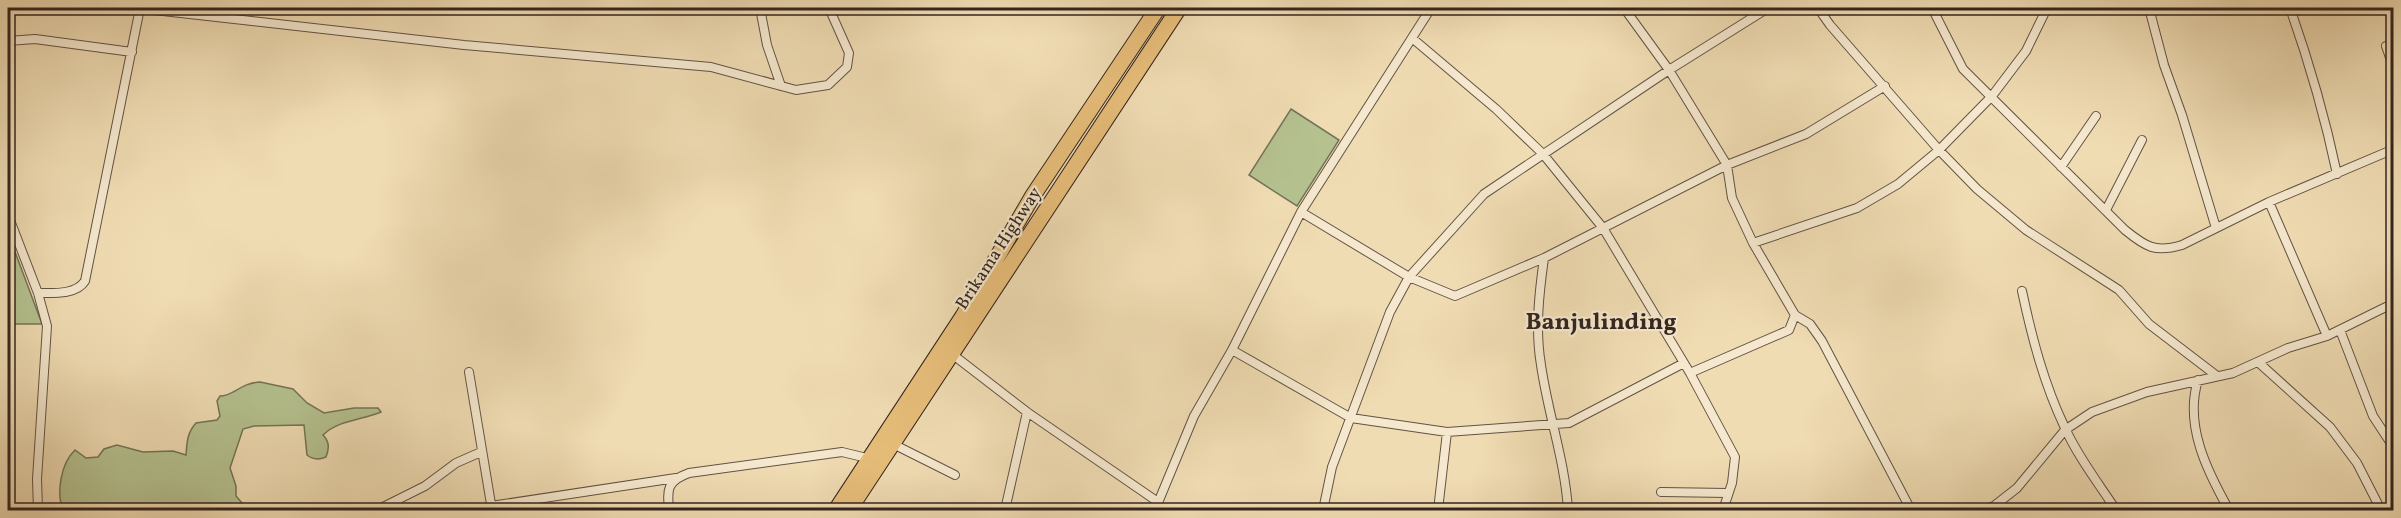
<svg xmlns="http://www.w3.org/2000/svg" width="2401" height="518" font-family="Vollkorn,serif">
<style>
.green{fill:#b5c290;stroke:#747458;stroke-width:1.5}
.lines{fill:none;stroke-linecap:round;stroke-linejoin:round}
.street-casing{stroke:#625344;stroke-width:10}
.highway-casing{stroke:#33251f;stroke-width:17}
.street{stroke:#f5e8ce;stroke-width:8}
.highway{stroke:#e8be7a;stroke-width:15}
.labels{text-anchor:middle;stroke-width:4.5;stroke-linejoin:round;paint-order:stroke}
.street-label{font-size:18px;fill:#33251f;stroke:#f5e8ce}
.district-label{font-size:24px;font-weight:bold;fill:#33251f;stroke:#f5e8ce}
</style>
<rect width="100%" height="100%" fill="#f0dcb3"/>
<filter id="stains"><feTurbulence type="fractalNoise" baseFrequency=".00333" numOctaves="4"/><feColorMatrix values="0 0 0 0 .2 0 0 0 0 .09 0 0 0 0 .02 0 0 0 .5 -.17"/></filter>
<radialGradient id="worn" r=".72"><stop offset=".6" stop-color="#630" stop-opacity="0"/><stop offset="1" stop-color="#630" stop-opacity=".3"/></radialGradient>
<path class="green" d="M1291 109 1339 140 1297 206 1249 175Z
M8 233 42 324H8Z
M260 382 293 389 307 403 324 413 354 408H378L381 412C362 420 338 420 323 435 330 442 329 449 326 457 319 460 313 460 307 455L304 425 254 426 243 429 230 468 236 486V496L248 510H63C56 493 61 463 75 450L86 458 98 457 104 449 117 445 143 452 173 451 186 455C187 442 187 433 196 423L217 420 220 416 217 401 220 396C234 396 240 383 260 382Z"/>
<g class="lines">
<g class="street-casing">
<path id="street" d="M136 8 464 45 711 67 796 90 828 85 847 67 849 53 829 8
M760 8 767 45 781 86
M1624 8 1669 70 1727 165 1732 198 1753 243 1795 315 1810 324 1822 341 1911 510
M1818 8 1830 25 1939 150 1977 189 2026 230 2119 290 2149 324 2217 376
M1932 8 1963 69 2125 230C2146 247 2155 253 2182 245L2269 202 2394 149
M2149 8 2164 65 2182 115 2216 228
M2290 8C2309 62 2325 117 2337 174
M1412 38 1496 109 1543 154 1603 228 1690 373 1735 457 1732 483 1723 510
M8 41 35 39 132 52
M2386 46 2394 69
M2061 167 2096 116
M2269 202 2327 336
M2106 210 2142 140
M1301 212 1409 277 1455 296 1544 258 1727 165 1806 134 1885 86
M8 215 38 293 47 326 37 479 38 510
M1753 243 1857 208 1898 184 1939 150 1992 96 2026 51 2047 8
M1544 258C1539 294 1535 329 1541 365 1548 414 1565 461 1568 510
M2022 291C2032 338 2044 384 2065 428 2078 457 2099 484 2116 510
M38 293C53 293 76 295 85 281L140 8
M2340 330 2373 416 2394 448
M1232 350 1351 418 1447 432 1569 423 1682 364
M952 354 1027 412 1158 502
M2258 362 2330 427 2357 463 2381 510
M469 372 492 510
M1690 373 1789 330 1795 315
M2198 380C2184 425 2207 471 2229 510
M893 444 955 475
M1661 492 1728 493
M491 506 676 478
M377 510 425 486 456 463 481 452
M669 510C667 489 667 481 689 473L842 452 871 459
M1005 510 1027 412
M1155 510 1194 416 1232 350 1301 212 1431 8
M1323 510 1332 467 1390 312 1409 277 1484 194 1669 70 1768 8
M1438 510 1447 432
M1983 510 1994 506 2017 488 2065 430 2092 412 2147 392 2233 373 2288 348 2327 336 2394 303"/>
</g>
<g class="highway-casing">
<path id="highway" d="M836 510 963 316 1032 197 1158 8
M849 510 1179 8"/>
</g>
<use href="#street" class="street"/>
<use href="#highway" class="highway"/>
</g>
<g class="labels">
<g class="street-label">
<text transform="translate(998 248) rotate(-57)" y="6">Brikama Highway</text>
</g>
<g class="district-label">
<text x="1601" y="329">Banjulinding</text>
</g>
</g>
<rect width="2401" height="518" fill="none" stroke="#f0dcb3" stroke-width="30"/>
<rect x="9" y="9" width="2383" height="500" fill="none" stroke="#33251f" stroke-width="3"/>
<rect x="15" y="15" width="2371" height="488" fill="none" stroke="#33251f" stroke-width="1.5"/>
<rect width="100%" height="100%" filter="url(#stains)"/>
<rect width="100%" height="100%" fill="url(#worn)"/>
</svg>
